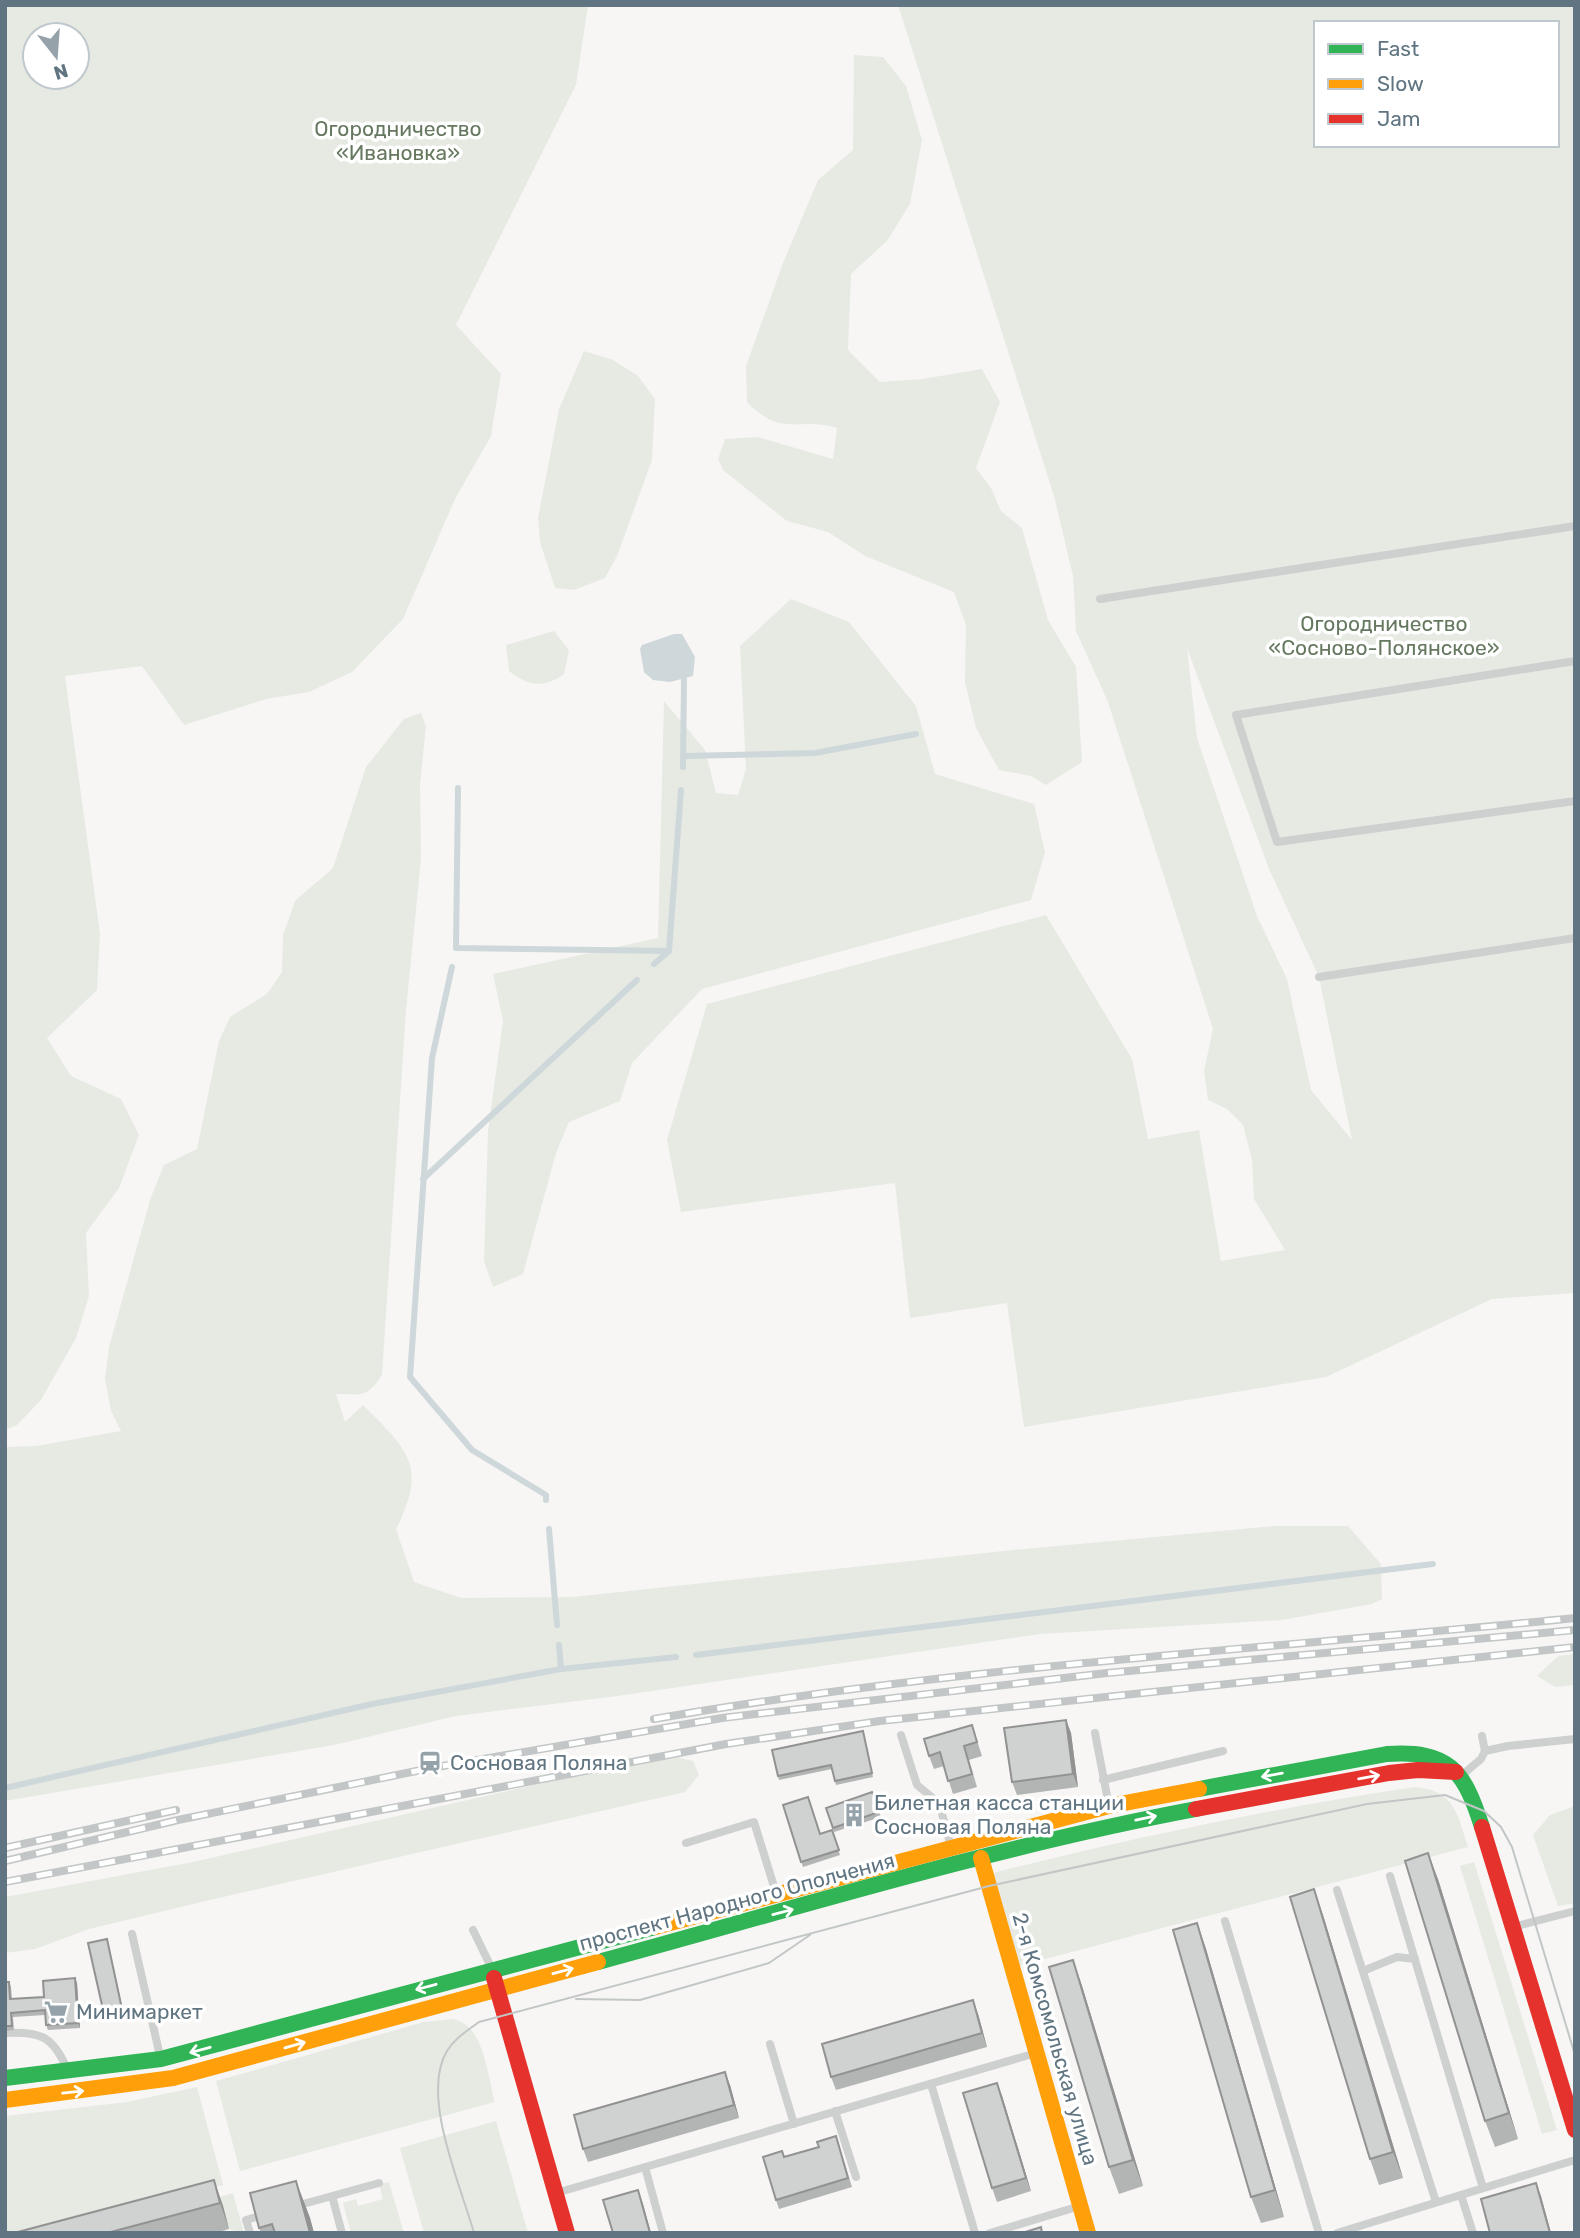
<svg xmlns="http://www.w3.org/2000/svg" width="1580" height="2238" font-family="Rubik,sans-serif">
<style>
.green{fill:#e6eae3;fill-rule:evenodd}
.water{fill:#ced7da}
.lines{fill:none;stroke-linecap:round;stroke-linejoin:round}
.stream{stroke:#ced7da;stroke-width:6}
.lane{stroke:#ced0d0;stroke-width:8}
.fast{stroke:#30b455;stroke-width:16}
.slow{stroke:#ff9f0a;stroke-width:16}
.jam{stroke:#e5322d;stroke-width:16}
.tram{stroke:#c3c6c6;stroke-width:2}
.rail-casing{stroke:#c3c6c6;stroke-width:8}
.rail{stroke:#fff;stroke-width:5;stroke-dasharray:16;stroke-linecap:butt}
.wall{fill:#b3b4b4}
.shaded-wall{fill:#929292}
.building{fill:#d0d1d1;stroke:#929292;stroke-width:2}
.oneway{stroke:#fff}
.labels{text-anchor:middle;stroke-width:7;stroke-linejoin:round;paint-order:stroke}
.park-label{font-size:21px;fill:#667960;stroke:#fff}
.poi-label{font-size:21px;fill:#607581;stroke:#fff;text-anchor:start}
.street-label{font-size:21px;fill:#607581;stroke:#fff}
</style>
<rect width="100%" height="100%" fill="#f7f6f5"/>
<path class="green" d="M5 5H588L576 85 456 325 501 374 491 436 455 499 403 619 352 672 309 692 266 699 184 725 142 666 65 676 100 934 97 990 47 1038 71 1076 121 1099 139 1135 119 1188 86 1233 89 1296 76 1338 41 1400 17 1425 5 1430ZM35 35H77V77H35Z
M898 5H1575V1293L1492 1299 1326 1377 1024 1427 1007 1303 910 1318 895 1183 681 1212 667 1140 707 1004 1046 915 1132 1059 1148 1139 1199 1130 1221 1261 1285 1250 1254 1199 1252 1160 1243 1125 1227 1109 1208 1100 1204 1071 1213 1029 1108 702 1076 631 1073 576 1054 496ZM1316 23H1557V145H1316ZM1187 648 1269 869 1319 977 1352 1140 1311 1090 1287 979 1257 916 1197 738Z
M854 55 883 57 906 86 922 140 910 204 887 241 851 274 848 350 880 382 922 379 982 369 1000 402 976 468 991 488 1001 511 1022 528 1048 620 1076 667 1082 762 1046 785 1031 776 999 770 976 728 965 682 966 625 954 592 865 556 828 532 787 521 723 470 718 459 725 439 758 437 833 459 837 428C798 416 783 439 747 402L746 366 783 263 818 180 853 150Z
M584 351 613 360 638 376 655 399 652 460 617 556 605 578 574 590 555 588 540 542 538 518 559 409Z
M791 599 849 622 916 706 935 774 1034 804 1045 852 1031 900 702 989 632 1063 620 1101 569 1122 556 1153 523 1274 493 1287 484 1261 488 1131 503 1021 493 974 658 938 664 701 705 750 716 793 738 795 746 769 740 646Z
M554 631 569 650 564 674C543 689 528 686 509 671L506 645Z
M421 713 426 726 420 785 421 859 406 1010 382 1375C366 1399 362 1394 336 1394L345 1422 363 1405C408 1450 428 1466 396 1529L414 1582 461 1598 573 1597 1013 1550 1275 1526H1348L1381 1564 1382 1599 1372 1604 1282 1620 1040 1634 618 1696 456 1716 334 1745 5 1801V1447L36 1446 121 1431 111 1411 105 1379 109 1347 150 1200 164 1165 197 1149 219 1041 230 1017 267 994 282 972 283 935 295 901 333 868 366 767 404 719Z
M1575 1654V1685L1555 1687 1537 1676 1558 1656Z
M667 1755 693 1761 699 1775 685 1792 210 1900 89 1929 35 1949 5 1953V1897L193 1862Z
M1415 1787C1455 1791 1457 1813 1468 1847L1019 1966 993 1873C1132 1838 1272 1808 1415 1787Z
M1575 1806V1903L1558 1906 1533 1835 1550 1815Z
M1474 1862 1557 2130 1542 2134 1460 1866Z
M452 2019C484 2023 487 2075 495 2102L240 2171 216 2081 424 2022Z
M197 2087 223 2185 49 2233H5V2116L127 2102Z
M496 2121 528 2233H424L400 2148Z
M389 2182 404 2233H351L343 2203 356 2199 358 2206 383 2199 379 2184Z
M233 2193 244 2233 229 2229 223 2207 91 2233Z"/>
<path class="water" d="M674 634H682L695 657 693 676 670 682 653 680 644 672 640 649 642 645Z"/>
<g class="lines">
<path class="stream" d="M684 756 815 753 916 734
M683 767 684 680
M458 788 456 948 669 951
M654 964 669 951 681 790
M452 967 432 1058 410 1377 472 1450 546 1495V1500
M423 1179 637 980
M549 1529 557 1625
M559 1645 561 1669
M696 1655 1433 1564
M5 1788 372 1704 561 1669 676 1657"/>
<path class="lane" d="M1100 599 1575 526
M1575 661 1236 715 1277 842 1575 801
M1319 977 1575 938
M1095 1733 1109 1806
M901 1735 917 1785 939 1803 951 1847
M1485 1751 1508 1746 1575 1739
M1461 1776 1481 1759 1485 1751 1482 1736
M1103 1780 1223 1751
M686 1843 754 1822 776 1893
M1390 1876 1483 2188
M1337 1890 1436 2202
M1225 1921 1319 2233
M1513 1927 1575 1911
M473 1930 492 1969
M132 1934 160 2056
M1363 1971 1397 1957 1415 1959
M5 2033C40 2031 53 2036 67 2069
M770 2044 794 2124
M931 2084 975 2233
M835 2111 856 2177
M645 2167 663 2233
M556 2193 1036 2053
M1461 2195 1473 2233
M332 2196 342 2233
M296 2206 379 2183
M250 2233 246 2220 267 2214
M990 2233 1080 2206
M1337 2233 1575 2160"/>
<path class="fast" d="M1199 1789 1387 1754C1449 1750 1464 1770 1482 1827
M598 1962C796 1908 994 1847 1196 1809
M5 2078 161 2059 655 1927"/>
<path class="slow" d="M981 1858 1088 2233
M655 1927 1109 1806 1199 1789
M5 2100 173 2078 598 1962"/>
<path class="jam" d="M1196 1809 1389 1773 1418 1770 1456 1772
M1482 1827 1575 2130
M494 1978 567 2233"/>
<path class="tram" d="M576 1999 640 2000 769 1963 810 1935
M474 2233C461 2186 420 2095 447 2051 455 2038 467 2031 479 2022L989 1886 1367 1804 1445 1795 1484 1811 1501 1827 1512 1847 1575 2055"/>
<g class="rail-casing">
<path id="rail" d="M654 1719C958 1666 1268 1649 1575 1618
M5 1848 176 1810
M5 1861 178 1820 431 1768 722 1718 1107 1673 1575 1630
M5 1882 726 1744 880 1721 1575 1647"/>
</g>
<use href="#rail" class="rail"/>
</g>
<path class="wall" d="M1066 1720 1071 1733 1078 1787 1017 1795 1012 1782Z
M972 1725 982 1756 969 1760 977 1787 953 1794 944 1766 934 1769 929 1756Z
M863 1731 873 1777 836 1785 832 1769 779 1780 778 1776Z
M872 1792 881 1817 834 1832 826 1808Z
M783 1805 820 1834 832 1830 840 1855 803 1867Z
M1438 1879 1518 2139 1495 2147 1485 2121Z
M1323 1915 1403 2178 1379 2185 1370 2159Z
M1197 1923 1206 1949 1284 2217 1261 2223 1251 2197Z
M108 1943 124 2014 106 2018 104 2014Z
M1073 1960 1082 1986 1143 2186 1119 2194 1109 2167Z
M5 1982H9L11 1987 12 1999 44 1997 77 1983 80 2028 48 2030 46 2025 45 2015 13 2017 14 2030 5 2031Z
M978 2014 987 2047 836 2090 831 2077Z
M730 2085 739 2118 588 2162 583 2149Z
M1002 2096 1031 2191 997 2202 992 2188Z
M839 2145 852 2187 779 2209 776 2200 784 2157Z
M214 2180 223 2206 229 2229 216 2233H14Z
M296 2181 310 2218 314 2233H261L259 2228Z"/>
<path class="shaded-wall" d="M1066 1720 1071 1733 1078 1787 1073 1774Z
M1428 1853 1438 1879 1518 2139 1509 2113Z
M1314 1889 1323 1915 1403 2178 1393 2152Z
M1197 1923 1206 1949 1284 2217 1275 2190Z
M1073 1960 1082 1986 1143 2186 1133 2160Z
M75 1978 77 1983 80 2028 78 2023Z
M973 2000 978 2014 987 2047 982 2033Z
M725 2072 730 2085 739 2118 734 2105Z
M997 2083 1002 2096 1031 2191 1026 2178Z
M214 2180 223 2206 229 2229 220 2203Z
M296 2181 310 2218 314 2233H310Z
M1536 2183 1541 2196 1551 2233H1550Z
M638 2190 643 2204 651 2233H650Z"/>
<path class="building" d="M1066 1720 1073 1774 1012 1782 1004 1728Z
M972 1725 977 1742 964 1746 972 1774 948 1781 940 1752 929 1756 924 1739Z
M863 1731 872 1773 835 1781 831 1765 778 1776 772 1750Z
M872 1792 879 1812 833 1828 826 1808Z
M808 1797 820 1834 832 1830 839 1850 801 1862 783 1805Z
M1428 1853 1509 2113 1485 2121 1405 1861Z
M1314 1889 1393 2152 1370 2159 1290 1897Z
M1197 1923 1275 2190 1251 2197 1173 1930Z
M107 1939 122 2009 104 2014 88 1943Z
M1073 1960 1133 2160 1109 2167 1049 1967Z
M75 1978 78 2023 46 2025 45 2010 11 2013 12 2026H5V1982H9L10 1999 44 1997 43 1981Z
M973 2000 982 2033 831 2077 822 2044Z
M725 2072 734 2105 583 2149 574 2115Z
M997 2083 1026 2178 992 2188 963 2093Z
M836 2136 848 2178 776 2200 763 2157 782 2151 784 2157 819 2147 817 2142Z
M214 2180 220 2203 107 2233H14Z
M296 2181 310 2233H275L272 2224 259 2228 250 2193Z
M1536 2183 1550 2233H1490L1481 2199Z
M638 2190 650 2233H613L603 2200Z
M1041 2227 1042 2233H1022Z"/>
<defs><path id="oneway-shaft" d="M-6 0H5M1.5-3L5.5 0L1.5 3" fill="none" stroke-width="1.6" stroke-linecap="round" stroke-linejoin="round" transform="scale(1.75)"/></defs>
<g class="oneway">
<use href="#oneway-shaft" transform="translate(1272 1775) rotate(170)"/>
<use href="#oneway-shaft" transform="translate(1369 1777) rotate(-10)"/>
<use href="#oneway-shaft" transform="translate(1146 1818) rotate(-12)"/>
<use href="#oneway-shaft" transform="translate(783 1912) rotate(-15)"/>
<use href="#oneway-shaft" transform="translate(563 1971) rotate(-15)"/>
<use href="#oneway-shaft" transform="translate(426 1987) rotate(165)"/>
<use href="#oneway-shaft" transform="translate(295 2045) rotate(-16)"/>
<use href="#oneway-shaft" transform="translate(200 2050) rotate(165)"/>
<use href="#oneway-shaft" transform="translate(73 2092) rotate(-6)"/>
</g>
<defs>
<g id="station-bare" transform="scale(1.89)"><path d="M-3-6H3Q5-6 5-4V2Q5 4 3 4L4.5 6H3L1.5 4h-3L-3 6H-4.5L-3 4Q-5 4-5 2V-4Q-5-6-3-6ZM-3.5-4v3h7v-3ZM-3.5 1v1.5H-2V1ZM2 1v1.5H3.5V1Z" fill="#95a2aa" stroke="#fff" stroke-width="2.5" paint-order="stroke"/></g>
<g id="building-bare" transform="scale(1.89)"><path d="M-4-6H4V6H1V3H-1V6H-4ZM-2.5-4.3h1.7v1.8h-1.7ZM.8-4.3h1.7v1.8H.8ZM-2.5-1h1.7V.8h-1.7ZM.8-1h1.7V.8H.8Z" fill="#95a2aa" stroke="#fff" stroke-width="2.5" paint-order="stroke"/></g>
<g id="supermarket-bare" transform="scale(1.89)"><path d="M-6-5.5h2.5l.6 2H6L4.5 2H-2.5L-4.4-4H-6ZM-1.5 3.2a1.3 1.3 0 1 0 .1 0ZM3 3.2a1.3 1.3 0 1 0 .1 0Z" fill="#95a2aa" stroke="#fff" stroke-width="2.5" paint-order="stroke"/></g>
</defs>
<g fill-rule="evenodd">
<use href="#station-bare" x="430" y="1763"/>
<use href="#building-bare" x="854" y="1815"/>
<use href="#supermarket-bare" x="56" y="2012"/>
</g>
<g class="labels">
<g class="park-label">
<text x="398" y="136">Огородничество<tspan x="398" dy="24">«Ивановка»</tspan></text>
<text x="1384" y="631">Огородничество<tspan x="1384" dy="24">«Сосново-Полянское»</tspan></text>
</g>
<g class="poi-label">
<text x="450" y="1770">Сосновая Поляна</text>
<text x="874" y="1810">Билетная касса станции<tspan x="874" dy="24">Сосновая Поляна</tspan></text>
<text x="76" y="2019">Минимаркет</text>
</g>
<g class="street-label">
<text transform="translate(737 1902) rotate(-15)" y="7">проспект Народного Ополчения</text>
<text transform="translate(1055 2039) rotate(74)" y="7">2-я Комсомольская улица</text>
</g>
</g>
<rect width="1580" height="2238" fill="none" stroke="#607581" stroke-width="14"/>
<rect x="1314" y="21" width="245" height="126" fill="#ffffff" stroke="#bfc8cd" stroke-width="2"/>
<rect x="1328" y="44" width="35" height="10" fill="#30b455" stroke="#bfc8cd" stroke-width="2"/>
<text x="1377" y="56" font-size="21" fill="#607581">Fast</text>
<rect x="1328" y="79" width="35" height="10" fill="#ff9f0a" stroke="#bfc8cd" stroke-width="2"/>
<text x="1377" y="91" font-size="21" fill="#607581">Slow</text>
<rect x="1328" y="114" width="35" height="10" fill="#e5322d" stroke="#bfc8cd" stroke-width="2"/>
<text x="1377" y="126" font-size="21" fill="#607581">Jam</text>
<g transform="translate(56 56) rotate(163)"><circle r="33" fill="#ffffff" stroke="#bfc8cd" stroke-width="2"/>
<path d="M0-5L12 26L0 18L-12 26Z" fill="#95a2aa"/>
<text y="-10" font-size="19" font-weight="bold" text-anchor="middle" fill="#607581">N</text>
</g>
</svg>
